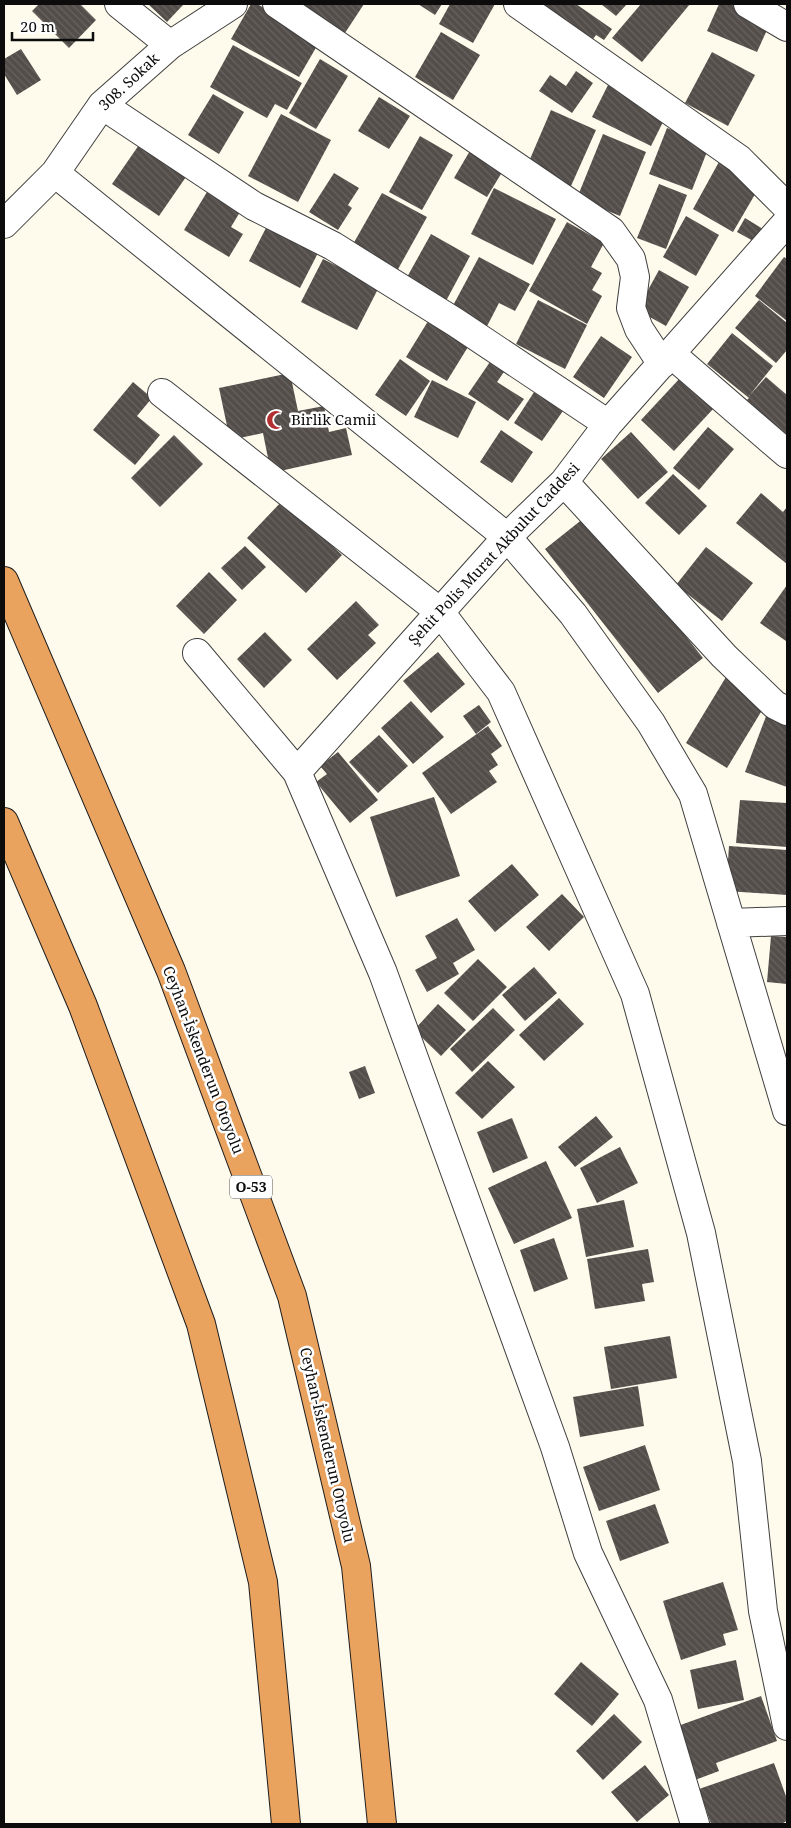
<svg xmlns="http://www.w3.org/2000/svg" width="791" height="1828" font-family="'Noto Serif',serif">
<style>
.building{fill:url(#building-back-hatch)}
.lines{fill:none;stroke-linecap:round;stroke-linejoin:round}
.street-casing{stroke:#3f3f3f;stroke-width:30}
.highway-casing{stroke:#1d1d1d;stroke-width:30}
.street{stroke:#fff;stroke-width:28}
.highway{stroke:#eaa25f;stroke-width:28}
.labels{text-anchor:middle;stroke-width:5;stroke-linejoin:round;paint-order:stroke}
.shield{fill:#fff;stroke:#555;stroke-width:1}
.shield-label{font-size:14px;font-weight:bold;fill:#0c0c0c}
.street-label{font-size:15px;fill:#0c0c0c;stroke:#fff}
.poi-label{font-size:15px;fill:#0c0c0c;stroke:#fff;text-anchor:start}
</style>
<defs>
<pattern id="building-back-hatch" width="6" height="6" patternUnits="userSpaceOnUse" patternTransform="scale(1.25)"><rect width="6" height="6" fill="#544e4a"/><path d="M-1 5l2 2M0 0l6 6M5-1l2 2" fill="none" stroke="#686360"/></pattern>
</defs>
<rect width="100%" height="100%" fill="#fefbed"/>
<path class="building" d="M39 4H80L96 20 69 48 32 11Z
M148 4H182L183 5 167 22Z
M251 4H257L321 39 299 77 231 39Z
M292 4H364L343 36Z
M418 4H442L435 15Z
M450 4H495L473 43 439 24Z
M543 4H576L612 29 604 40 596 35 588 46 538 10Z
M601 4H627L616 16Z
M641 4H690L642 62 612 38Z
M719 4H730L771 21 757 52 707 31Z
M441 32 480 55 453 100 415 77Z
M233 45 302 83 287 110 275 104 267 118 210 87Z
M21 49 41 80 17 95 4 74V59Z
M712 52 755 75 728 126 685 103Z
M320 59 348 76 316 129 289 113Z
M576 71 593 83 572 113 539 91 550 75 566 86Z
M608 85 667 114 651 146 592 117Z
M213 94 244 112 219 154 188 135Z
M379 97 410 116 389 149 358 131Z
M551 110 596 130 571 186 527 166Z
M281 114 331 140 298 202 248 176Z
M667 128 710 144 692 190 649 174Z
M603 134 646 152 620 216 577 198Z
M420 136 453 155 422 210 389 192Z
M141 142 188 174 159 216 112 184Z
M471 149 504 169 487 197 454 178Z
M720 160 761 184 733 232 693 209Z
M334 173 359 188 348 205 352 208 338 230 309 212Z
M659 184 687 195 666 249 637 238Z
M494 188 556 219 533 265 471 234Z
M207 192 240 212 231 227 243 234 229 257 184 230Z
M382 193 427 217 397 271 352 246Z
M686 216 719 235 696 276 663 257Z
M745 218 763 229 755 242 737 232Z
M567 222 604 243 591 267 602 273 592 290 602 296 587 324 529 291Z
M267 226 318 253 300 288 249 261Z
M431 234 470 256 446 301 406 279Z
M479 257 530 284 515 311 499 303 484 332 449 313Z
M784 257 787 259V321L755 296Z
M323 259 379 287 357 330 301 302Z
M659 270 689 287 666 326 637 310Z
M538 300 587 325 565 369 516 344Z
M759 300 787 323V350L776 363 735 328Z
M430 318 471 342 447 381 406 357Z
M732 333 773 366 749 396 766 377 787 395V435L747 400 749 398 707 364Z
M601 336 632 357 604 398 573 377Z
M400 359 430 381 406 416 375 395Z
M492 359 506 369 497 382 524 399 508 421 468 394Z
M290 373 298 411 324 406 329 432 346 428 352 455 271 473 263 433 230 440 219 388Z
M681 377 714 408 674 451 641 420Z
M432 380 476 402 458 438 414 417Z
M133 382 152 398 137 416 160 435 135 465 93 430Z
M536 389 565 408 542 441 514 423Z
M708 427 734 449 699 490 673 468Z
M501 430 533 452 512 483 480 462Z
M631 432 668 472 638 499 601 459Z
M174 435 203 464 160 507 131 478Z
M673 474 707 506 679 535 645 503Z
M761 493 783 512 787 507V564L736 523Z
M283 500 342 555 306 593 247 538Z
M589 514 703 658 658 693 545 549Z
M245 546 266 567 242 590 221 568Z
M706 547 753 583 722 621 676 585Z
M209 572 237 600 204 634 176 606Z
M787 585V639L786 641 760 623Z
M356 601 379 625 368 635 376 643 337 680 307 649Z
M265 632 292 660 264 688 237 659Z
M438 652 465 684 431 713 403 681Z
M726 677 767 702 727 768 686 743Z
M411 701 444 737 413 764 381 728Z
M479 705 491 722 476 734 463 716Z
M768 711 787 718V787L745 772Z
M488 726 502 746 491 754 498 765 489 771 497 782 451 814 422 773Z
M379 735 408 766 378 793 349 762Z
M338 752 378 800 350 823 316 782 327 774 320 766Z
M434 797 460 876 396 897 370 817Z
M740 800 787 803V847L736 843Z
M729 846 787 850V895L726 891Z
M512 864 539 895 495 932 468 901Z
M562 894 584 917 549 951 526 927Z
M457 918 475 950 453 963 459 974 427 992 415 970 437 958 425 936Z
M771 936 787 937V984L767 982Z
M478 959 507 987 473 1021 444 993Z
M534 967 557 993 525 1021 502 995Z
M559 998 584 1024 544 1061 519 1035Z
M438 1004 466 1030 441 1056 414 1030Z
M493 1008 515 1030 472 1072 450 1049Z
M488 1061 515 1087 482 1119 455 1093Z
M365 1066 375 1093 359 1099 349 1072Z
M596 1116 613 1137 575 1167 558 1147Z
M512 1118 528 1158 493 1173 477 1132Z
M620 1147 638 1183 597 1203 580 1168Z
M546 1161 572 1218 514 1244 488 1188Z
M624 1200 634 1247 586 1257 577 1209Z
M554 1238 568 1279 534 1292 520 1250Z
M648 1249 654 1282 642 1284 645 1301 595 1309 587 1259Z
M670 1336 677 1378 611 1389 604 1347Z
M638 1386 644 1426 580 1437 573 1397Z
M645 1445 660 1490 599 1511 583 1467Z
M655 1504 669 1543 620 1561 606 1521Z
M723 1582 738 1630 723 1634 726 1645 681 1660 663 1601Z
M736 1660 744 1700 698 1709 690 1670Z
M581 1662 619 1694 592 1726 554 1694Z
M761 1696 777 1741 716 1763 719 1771 695 1780 675 1727Z
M614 1714 642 1742 603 1780 576 1751Z
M774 1763 787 1799V1821L783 1823 784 1824H711L699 1789Z
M645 1765 669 1795 637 1822 611 1792Z"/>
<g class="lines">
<g class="street-casing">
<path id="street" d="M119 4 170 45
M277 4 611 231 631 259 635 277 631 308 639 329 662 364
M518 4 739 159 787 207
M748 4 787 27
M102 105 254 206 333 246 455 322 608 424
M55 173 507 537 573 614 651 723 693 794 787 1111
M4 224 55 173 102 105 170 45 233 4
M670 353 787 454
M162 393 440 612 501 692 635 994 701 1233 747 1461 763 1611 787 1726
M564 482 724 656 775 705 787 711
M197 653 297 772 383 973 555 1447 588 1553 658 1700 695 1824
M297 772 507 537 564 482 608 424 787 222
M731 923 787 921"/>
</g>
<g class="highway-casing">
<path id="highway" d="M4 581 171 971 292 1296 356 1566 382 1824
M4 822 83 1006 201 1324 263 1582 286 1824"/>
</g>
<use href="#street" class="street"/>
<use href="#highway" class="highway"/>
</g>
<defs>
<g id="mosque-bare" transform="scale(1.5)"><path d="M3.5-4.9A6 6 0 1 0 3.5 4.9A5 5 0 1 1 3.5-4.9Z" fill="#b22f32" stroke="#fff" stroke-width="2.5" paint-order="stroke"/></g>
</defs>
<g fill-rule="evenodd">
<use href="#mosque-bare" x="276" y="420"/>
</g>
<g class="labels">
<rect class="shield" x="230" y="1175.5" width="42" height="23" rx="4"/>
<g class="shield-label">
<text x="251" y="1192">O-53</text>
</g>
<g class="street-label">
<text transform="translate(129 82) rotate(-43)" y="5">308. Sokak</text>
<text transform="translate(494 554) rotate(-47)" y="5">Şehit Polis Murat Akbulut Caddesi</text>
<text transform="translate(203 1060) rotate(69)" y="5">Ceyhan-İskenderun Otoyolu</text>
<text transform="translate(327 1445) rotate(77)" y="5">Ceyhan-İskenderun Otoyolu</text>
</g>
<g class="poi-label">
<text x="291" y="425">Birlik Camii</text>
</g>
</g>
<rect width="791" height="1828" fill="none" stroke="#0c0c0c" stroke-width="10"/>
<path d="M12 32v8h81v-8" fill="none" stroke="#0c0c0c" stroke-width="2.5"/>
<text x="20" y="32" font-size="15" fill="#0c0c0c" stroke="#ffffff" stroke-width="4" paint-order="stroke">20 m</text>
</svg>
